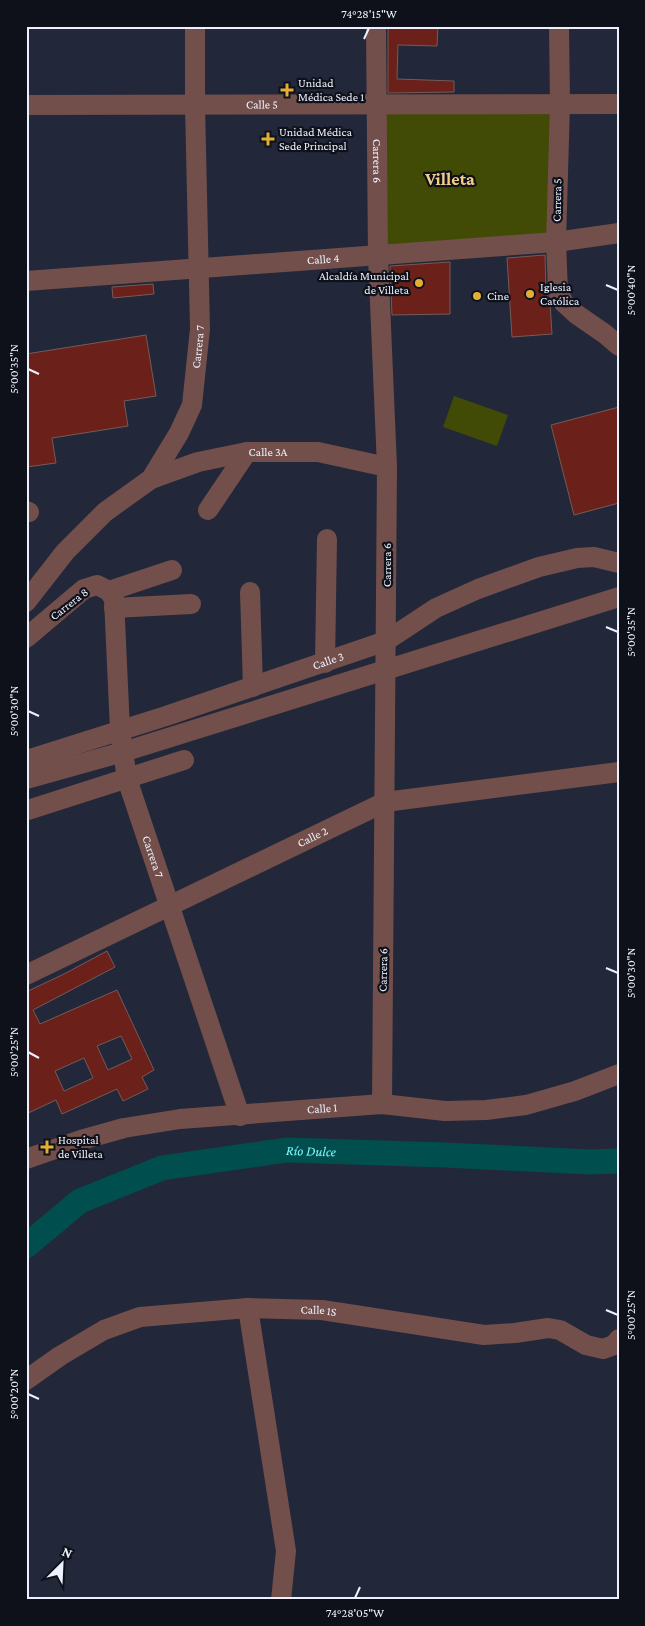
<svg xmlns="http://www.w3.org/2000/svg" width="645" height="1626" font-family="'Crimson Pro',serif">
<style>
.green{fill:#414b06}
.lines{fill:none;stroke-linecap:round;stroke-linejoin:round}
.river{stroke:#014e4f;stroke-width:25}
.building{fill:#6b201a;stroke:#755b57;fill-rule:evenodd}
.minor{stroke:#734f4b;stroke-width:20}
.ticks{fill:none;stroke:#edf1fe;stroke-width:2}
.poi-dot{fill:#e3ae35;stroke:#0e1119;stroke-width:2}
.labels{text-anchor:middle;stroke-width:4.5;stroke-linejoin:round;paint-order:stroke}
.poi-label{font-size:12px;fill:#edf1fe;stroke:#0e1119;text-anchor:start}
.street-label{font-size:12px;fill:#edf1fe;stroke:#0e1119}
.water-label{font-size:14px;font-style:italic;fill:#7ffafc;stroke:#0e1119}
.district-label{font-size:18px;font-weight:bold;fill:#f4cf87;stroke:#0e1119}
.neatline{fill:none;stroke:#edf1fe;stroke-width:2}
.ticks-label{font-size:12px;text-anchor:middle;fill:#edf1fe}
</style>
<rect width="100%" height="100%" fill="#22283a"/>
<path class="green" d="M560 104 556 242 378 256 376 105Z
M454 396 508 415 497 446 443 427Z"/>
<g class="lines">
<path class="river" id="s1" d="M26 1246 80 1201 162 1168 287 1150 445 1155 590 1162 619 1161"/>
</g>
<path class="building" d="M388 26H438L437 46 398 45 397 79 454 81V92L388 93Z
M545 255 546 292 550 303 552 334 512 337 507 258Z
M450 262V314L392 315 390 266Z
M153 284 154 294 113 298 112 287Z
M146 335 156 396 124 401 128 426 52 438 56 463 26 467V354Z
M619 407V503L574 515 551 425Z
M107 951 115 967 33 1010 40 1024 117 990 154 1070 142 1077 148 1089 123 1101 117 1089 62 1114 56 1100 26 1114V992L64 974ZM121 1036 132 1059 108 1070 97 1046ZM84 1058 93 1078 64 1091 55 1071Z"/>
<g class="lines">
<g class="minor">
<path id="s2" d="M376 26 378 256 387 467 382 1104"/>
<path d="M559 26 560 104 556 242 558 292 564 303 576 314 605 334 619 346"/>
<path id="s3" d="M26 105 619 104"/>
<path id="s4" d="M26 281 556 242 619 233"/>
<path id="s5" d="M151 479 198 462 247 452H318L387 467"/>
<path d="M208 510 247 452"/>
<path d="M26 511 29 512"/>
<path id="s6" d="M109 591 114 599 120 730 127 779 240 1116"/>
<path d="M250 592 253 687"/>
<path id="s7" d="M26 602 65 552 105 512 151 479 179 433 192 405 200 329 195 105V26"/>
<path d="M114 608 191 604"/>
<path d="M26 638 84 589 97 585 109 591 172 570"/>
<path d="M325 663 327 539"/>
<path id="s8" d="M30 759 166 716 386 641 436 608 478 589 539 567 577 558 594 557 619 563"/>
<path d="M26 779 123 752 619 597"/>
<path d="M28 810 184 760"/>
<path id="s9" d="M26 975 385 802 619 772"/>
<path id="s10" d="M26 1159 81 1140 124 1128 180 1119 382 1104 445 1111 486 1110 526 1105 575 1091 619 1074"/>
<path d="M248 1308 286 1551 281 1600"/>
<path id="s11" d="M26 1380 60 1356 104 1330 140 1317 248 1308 322 1310 484 1335 515 1333 548 1328 560 1330 586 1345 603 1349 614 1345 619 1339"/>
</g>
</g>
<path class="ticks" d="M364 39 369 28M606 285 618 290M28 369 39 374M606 627 618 632M28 711 39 716M606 968 618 973M28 1052 39 1058M606 1310 618 1315M28 1394 39 1399M355 1598 360 1587"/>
<g class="poi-dot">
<path d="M284.5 82.5h5v5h5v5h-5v5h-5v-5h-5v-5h5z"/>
<path d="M265.5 131.5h5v5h5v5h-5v5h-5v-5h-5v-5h5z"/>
<circle cx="419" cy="283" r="5"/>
<circle cx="530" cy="294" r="5"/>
<circle cx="477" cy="296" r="5"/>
<path d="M44.5 1139.5h5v5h5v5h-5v5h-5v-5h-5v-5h5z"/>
</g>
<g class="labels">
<g class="poi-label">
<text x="298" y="87">Unidad<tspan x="298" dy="14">Médica Sede 1</tspan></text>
<text x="279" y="136">Unidad Médica<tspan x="279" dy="14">Sede Principal</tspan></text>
<text x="409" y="280" text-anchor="end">Alcaldía Municipal<tspan x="409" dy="14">de Villeta</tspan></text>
<text x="540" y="291">Iglesia<tspan x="540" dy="14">Católica</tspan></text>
<text x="487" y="300">Cine</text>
<text x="58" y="1144">Hospital<tspan x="58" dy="14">de Villeta</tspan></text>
</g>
<g class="street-label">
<text dy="4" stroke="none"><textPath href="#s3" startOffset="236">Calle 5</textPath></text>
<text dy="4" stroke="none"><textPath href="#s2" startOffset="135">Carrera 6</textPath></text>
<text transform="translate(557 200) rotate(-89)" y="4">Carrera 5</text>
<text dy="4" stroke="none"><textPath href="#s4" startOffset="298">Calle 4</textPath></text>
<text dy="4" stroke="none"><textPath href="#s7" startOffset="320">Carrera 7</textPath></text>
<text dy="4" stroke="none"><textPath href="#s5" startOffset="121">Calle 3A</textPath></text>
<text transform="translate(387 565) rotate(-90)" y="4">Carrera 6</text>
<text transform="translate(69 604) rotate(-38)" y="4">Carrera 8</text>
<text dy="4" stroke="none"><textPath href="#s8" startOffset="314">Calle 3</textPath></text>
<text dy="4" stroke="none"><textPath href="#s9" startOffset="318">Calle 2</textPath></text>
<text dy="4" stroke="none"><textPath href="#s6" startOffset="272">Carrera 7</textPath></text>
<text transform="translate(383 970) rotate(-89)" y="4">Carrera 6</text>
<text dy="4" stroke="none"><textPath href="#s10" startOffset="302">Calle 1</textPath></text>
<text dy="4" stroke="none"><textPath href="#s11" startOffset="310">Calle 1S</textPath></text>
</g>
<g class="water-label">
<text dy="5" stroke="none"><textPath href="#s1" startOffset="309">Río Dulce</textPath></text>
</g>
<g class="district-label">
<text x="450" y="185">Villeta</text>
</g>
</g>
<rect width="645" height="1626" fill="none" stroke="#0e1119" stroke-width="55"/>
<g transform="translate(62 1564) rotate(24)" stroke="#0e1119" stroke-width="4" paint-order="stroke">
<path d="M0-4L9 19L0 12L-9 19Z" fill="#edf1fe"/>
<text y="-8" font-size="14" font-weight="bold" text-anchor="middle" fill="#edf1fe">N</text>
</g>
<rect x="28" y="28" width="590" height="1570" class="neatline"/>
<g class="ticks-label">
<text x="369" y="18">74°28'15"W</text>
<text transform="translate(631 290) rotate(-90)" y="4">5°00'40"N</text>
<text transform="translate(14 369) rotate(-90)" y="4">5°00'35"N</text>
<text transform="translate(631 632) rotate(-90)" y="4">5°00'35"N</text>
<text transform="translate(14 711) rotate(-90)" y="4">5°00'30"N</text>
<text transform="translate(631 973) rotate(-90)" y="4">5°00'30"N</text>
<text transform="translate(14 1052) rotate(-90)" y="4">5°00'25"N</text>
<text transform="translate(631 1315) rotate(-90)" y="4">5°00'25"N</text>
<text transform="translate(14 1394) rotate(-90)" y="4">5°00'20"N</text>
<text x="355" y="1617">74°28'05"W</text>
</g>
</svg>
